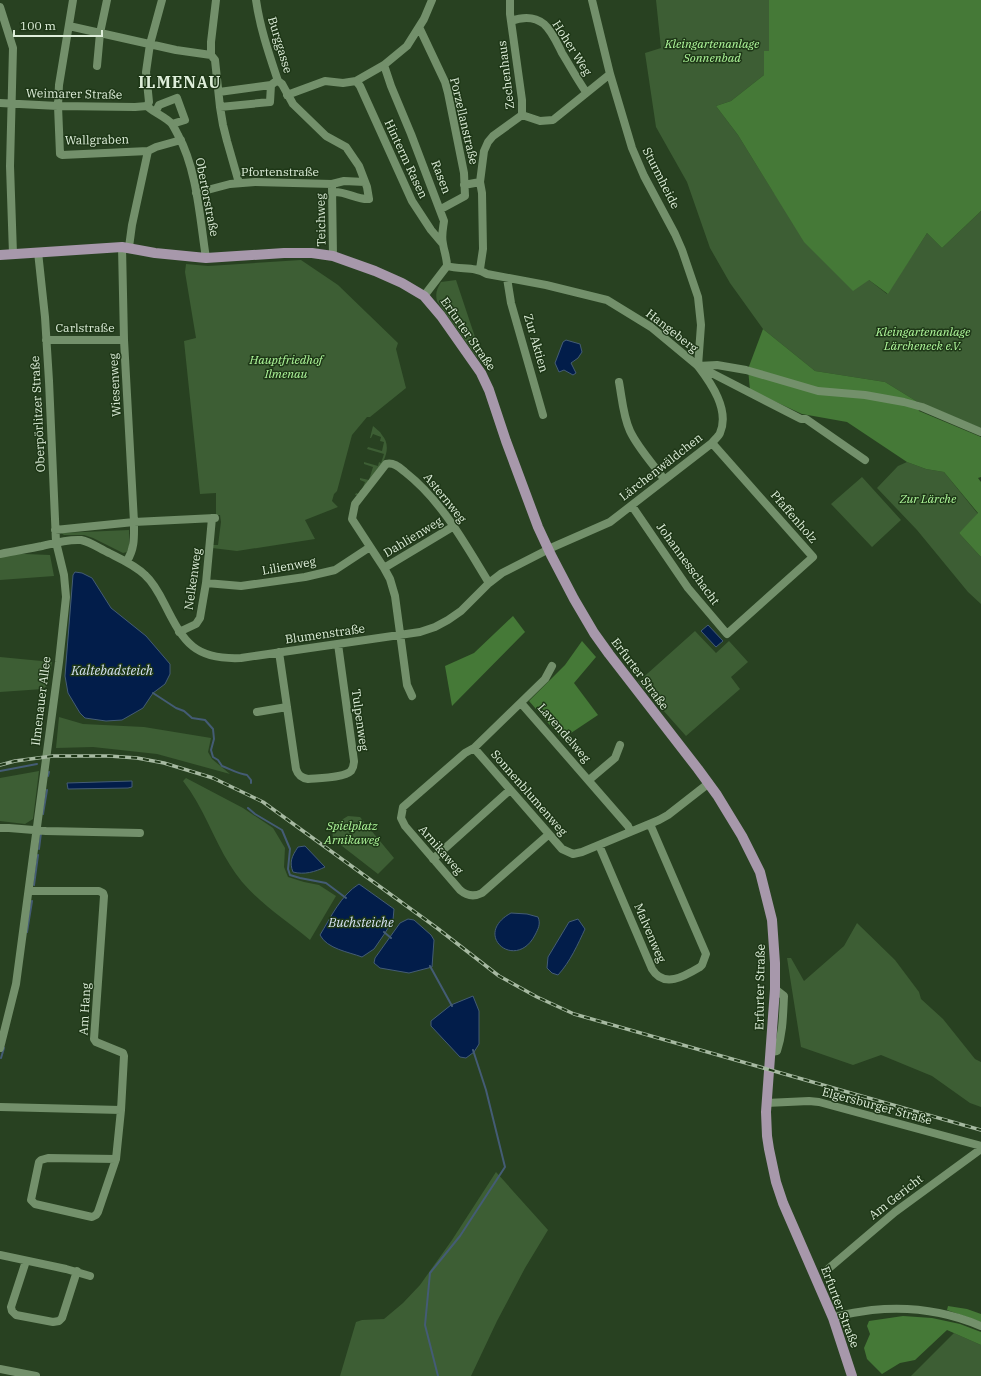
<svg xmlns="http://www.w3.org/2000/svg" width="981" height="1376" font-family="'IBM Plex Serif',serif">
<style>
.green{fill:#3d5e34}
.forest{fill:#457937}
.water{fill:#021d4a;stroke:#445c75}
.lines{fill:none;stroke-linecap:round;stroke-linejoin:round}
.stream{stroke:#445c75;stroke-width:2}
.minor{stroke:#73906b;stroke-width:8}
.major{stroke:#a798ab;stroke-width:10}
.rail-casing{stroke:#a6b9a1;stroke-width:3.5}
.rail{stroke:#1e3717;stroke-width:2;stroke-dasharray:6;stroke-linecap:butt}
.labels{text-anchor:middle;stroke-width:3;stroke-linejoin:round;paint-order:stroke}
.park-label{font-size:12px;font-style:italic;fill:#b0f99c;stroke:#1e3717}
.street-label{font-size:12px;fill:#deeeda;stroke:#1e3717}
.water-label{font-size:13px;font-style:italic;fill:#d6e2f4;stroke:#1e3717}
.district-label{font-size:16px;font-weight:bold;letter-spacing:1px;fill:#deeeda;stroke:#1e3717}
</style>
<rect width="100%" height="100%" fill="#284121"/>
<path class="green" d="M656 0H769V51H764V75L731 101 716 106 738 135 774 193 869 280 887 294 927 233 942 248 981 211V428L916 401 885 382 815 371 763 329 730 283 710 248 687 182 656 127 645 53 661 48Z
M301 260 338 285 398 343 396 349 406 388 370 417H367L352 435 337 491 334 494 332 501 338 507 305 520 315 539 237 551 212 548V545H218L221 522 220 515H216V493L200 494 184 341 196 338 185 272 186 264 208 266Z
M456 280 480 352 481 363 437 301C435 293 437 289 441 282Z
M373 426C376 429 380 431 382 435 398 453 370 481 359 495H355L356 493 359 494 360 490H362L365 482 360 480V478L369 480 373 467 364 464V462L378 466 379 462 381 463 384 454 367 449 368 447 382 451 384 442 380 441 381 437 373 434 371 438H370Z
M907 462 926 469 944 472 978 514 959 533 981 557V604L968 592 917 530 877 488 898 466Z
M862 477 901 520 872 547 831 504Z
M129 530V547L127 552 123 553 93 538 84 535H64L61 533Z
M0 553 50 555 54 576 0 580Z
M695 631 716 653 729 641 748 662 731 677 740 689 686 736 638 682Z
M0 657 52 662 48 685 43 689 0 692Z
M59 717 83 724 144 727 211 738 208 752 212 759 230 774 157 754 93 747 56 748Z
M39 771 33 819 25 824 0 821V778Z
M186 778 243 808 273 828 285 848 284 867 288 877 304 882 319 885 336 896 310 940C282 917 249 897 230 865 213 838 203 806 183 781Z
M348 816 360 817 394 858 378 874 333 839 332 828 338 822Z
M857 923 895 960 919 992 921 999 943 1019 975 1059 981 1062V1107L970 1103 932 1076 881 1055 853 1065 801 1047 787 958H791L804 981 844 946Z
M496 1172 548 1230 525 1268 497 1321 471 1376H340L356 1322 362 1320 384 1319 403 1303 420 1285 452 1240Z
M954 1333 981 1345V1376H911Z"/>
<path class="forest" d="M769 0H981V211L942 248 927 233 888 294 869 280 853 291 804 242 738 135 716 106 731 101 764 75V51H769Z
M763 329 815 371 885 382 916 401 919 411 981 437V477L978 478 981 482V557L959 533 978 513 944 472 926 469 907 462 847 422 802 414 750 390 748 369Z
M513 616 525 632 452 706 445 666 474 653Z
M582 641 596 657 574 683 598 715 562 739 529 701 565 665Z
M948 1306 967 1309 981 1314V1322L947 1310Z
M903 1316 932 1318 960 1324 981 1332V1345L947 1330 915 1360 900 1363 882 1374 867 1359 864 1348 870 1334 867 1326 869 1321Z"/>
<path class="water" d="M566 340 580 344 582 352 578 358 571 363 576 373 573 375 564 370 559 372 555 363 563 342Z
M75 572 82 573 92 578 111 608 146 636 170 664V674L165 684 153 693 143 708 122 720 106 721 85 718 80 713 68 693 65 676 73 575Z
M708 625 723 641 716 647 701 631Z
M132 781V787L128 788 68 789 67 783Z
M305 846 325 867C315 872 304 875 293 872 289 862 292 856 298 847Z
M359 884 394 909 393 920 385 933 374 949 362 957C349 952 327 949 320 935 331 917 341 895 359 884Z
M511 913 527 914 538 917C541 924 538 929 535 935 516 972 471 935 511 913Z
M408 919 414 920 431 935 434 940 432 967 409 973 380 968 374 963 375 958 400 923Z
M578 919 585 929C578 944 570 962 558 975L552 973 547 968 548 957 569 922Z
M473 996 479 1011V1044L474 1052 466 1058 460 1057 431 1026V1021L451 1005Z"/>
<g class="lines">
<path class="stream" d="M153 693 176 708 184 711 192 718 205 720 213 729 214 739 211 750 213 757 218 760 222 766C230 769 238 774 247 775L251 780V783
M0 771 37 764
M48 776 49 772
M248 808 255 814 282 830 290 849 288 869 290 875 300 878 326 883 346 898
M43 814 47 790
M39 849 41 833
M34 885 38 855
M27 932 32 901
M384 932 391 938
M430 966 452 1006
M1 1058 4 1048
M438 1376 425 1325 430 1273 460 1236 505 1167 486 1090 473 1050"/>
<path class="minor" d="M73 0 59 85 58 106 60 154 62 155 148 151 156 147 181 140
M256 0C260 28 269 54 278 81L282 84 293 104 326 136 346 147 359 166 367 187 369 199C357 200 346 191 333 192
M510 0V14L522 100V115
M592 0 610 74 632 148 644 176 675 234 682 250 698 297 701 325 698 366
M0 7 13 48 10 166 13 254
M511 21C522 17 534 16 544 24 552 31 557 43 562 53 570 66 577 79 586 92
M69 26 176 50 211 55
M419 27 445 82 448 93 464 173 465 196 441 209
M211 55 215 60 220 107 223 125 227 141 239 183
M211 55V42L216 0
M384 65 391 86 411 134 444 221C443 229 441 236 443 244 444 251 447 258 447 266L424 296
M97 66 100 33 107 0
M356 81 360 86 412 201 431 230 442 243
M219 92 271 85 275 82
M287 95 325 81 343 83 356 81 384 65 407 46 424 19 432 0
M0 103 58 106 135 107 147 106
M147 106C151 111 166 117 172 124 174 127 176 131 178 135 197 169 200 220 206 258
M147 106 149 102 146 72 150 44 162 0
M220 107 270 102 271 85
M156 111 159 105 177 98 185 120 172 124
M522 115 540 121 553 120 610 74
M464 185 480 182
M332 187 333 256
M196 193 230 184 255 182 332 184 344 181 365 182
M122 247 124 340 134 522C134 537 135 548 127 561
M129 247 132 225 148 151
M447 266C462 270 474 266 487 274L546 285 607 300 651 327 698 366 801 419H806L865 460
M480 269 483 249 482 193 480 182 484 151 488 142 493 136 522 115
M507 278 511 303 543 415
M46 340H124
M698 366 717 365 746 370 818 391 865 395 904 402 922 407 981 432
M619 382C622 398 623 416 630 431 638 448 653 464 664 479
M632 506 688 588 727 634 813 557 712 443
M55 530 134 522 215 518
M0 554C14 551 28 549 42 546 54 543 68 539 81 540 91 542 100 549 109 553 121 559 135 565 145 575 154 583 160 595 165 605 184 643 195 660 241 658L420 632 435 627 448 620 461 611 489 583 502 573 553 547 610 522 712 443C714 440 719 436 720 433 730 410 711 383 698 366
M384 568 454 526
M206 583 241 586 305 577 335 570 370 547
M179 632 196 624 200 618 206 583 212 518
M279 652 296 769C298 775 301 778 308 779 318 778 344 778 351 771 353 768 354 765 354 761L338 644
M412 696 407 685 395 596 390 579 384 568 352 519 355 504 386 464C394 462 400 468 405 472 442 501 465 544 489 583
M521 703 628 826 630 831
M257 712 287 707
M474 748 562 849 573 854 582 852 659 820 668 815 709 783
M589 780 615 758 620 745
M0 828H9L46 831 140 833
M548 835 482 893C474 897 467 896 460 890L405 826 401 818 403 807 465 753 474 748 545 679 552 666
M599 845 652 969C664 989 685 976 700 967L702 965 706 954 650 824
M433 859 510 790
M29 891H99L103 893 104 896 94 1039 96 1042 123 1053 124 1056 121 1110 116 1159 98 1212 96 1215 92 1217 35 1204 31 1200 39 1162 41 1160 48 1158 116 1159
M0 1048 16 984 59 662 66 597 64 575 56 542 49 381 45 317 38 252
M771 1052 777 1051C783 1033 783 1015 784 996L775 989
M766 1103 809 1101 819 1102 981 1146
M0 1107 121 1110
M0 1255 66 1269 90 1276
M26 1261 11 1307 12 1311 16 1315 53 1322 59 1321 62 1318 77 1271
M828 1269 895 1212 981 1149
M833 1318C845 1313 859 1312 872 1310 910 1306 946 1311 981 1326
M0 1369 36 1376"/>
<path class="major" d="M0 255 122 247 155 253 206 258 284 253H312L333 256 375 271 402 283 424 296 441 316 481 373 489 390 506 441 538 527 551 555 574 599 594 633 609 654 698 769 717 795 742 836 760 872 772 920 775 963V989L766 1112 767 1136 769 1149 776 1182 783 1203 833 1318 852 1376"/>
<g class="rail-casing">
<path id="rail" d="M0 765 15 761 53 756H109L137 758 164 763 213 778 263 802 437 928 499 976 537 997 574 1014 981 1130"/>
</g>
<use href="#rail" class="rail"/>
</g>
<g class="labels">
<g class="park-label">
<text x="712" y="48">Kleingartenanlage<tspan x="712" dy="14">Sonnenbad</tspan></text>
<text x="923" y="336">Kleingartenanlage<tspan x="923" dy="14">Lärcheneck e.V.</tspan></text>
<text x="286" y="364">Hauptfriedhof<tspan x="286" dy="14">Ilmenau</tspan></text>
<text x="928" y="503">Zur Lärche</text>
<text x="352" y="830">Spielplatz<tspan x="352" dy="14">Arnikaweg</tspan></text>
</g>
<g class="street-label">
<text transform="translate(280 45) rotate(73)" y="4">Burggasse</text>
<text transform="translate(572 48) rotate(58)" y="4">Hoher Weg</text>
<text transform="translate(506 75) rotate(-97)" y="4">Zechenhaus</text>
<text transform="translate(74 94) rotate(1)" y="4">Weimarer Straße</text>
<text transform="translate(464 121) rotate(77)" y="4">Porzellanstraße</text>
<text transform="translate(97 140) rotate(-1)" y="4">Wallgraben</text>
<text transform="translate(406 159) rotate(65)" y="4">Hinterm Rasen</text>
<text x="280" y="176">Pfortenstraße</text>
<text transform="translate(441 177) rotate(69)" y="4">Rasen</text>
<text transform="translate(661 178) rotate(63)" y="4">Sturmheide</text>
<text transform="translate(207 197) rotate(79)" y="4">Obertorstraße</text>
<text transform="translate(321 220) rotate(-91)" y="4">Teichweg</text>
<text x="85" y="332">Carlstraße</text>
<text transform="translate(672 331) rotate(38)" y="4">Hangeberg</text>
<text transform="translate(468 334) rotate(55)" y="4">Erfurter Straße</text>
<text transform="translate(536 343) rotate(74)" y="4">Zur Aktien</text>
<text transform="translate(115 385) rotate(-93)" y="4">Wiesenweg</text>
<text transform="translate(38 414) rotate(-93)" y="4">Oberpörlitzer Straße</text>
<text transform="translate(661 467) rotate(-38)" y="4">Lärchenwäldchen</text>
<text transform="translate(445 498) rotate(51)" y="4">Asternweg</text>
<text transform="translate(794 517) rotate(49)" y="4">Pfaffenholz</text>
<text transform="translate(413 537) rotate(-31)" y="4">Dahlienweg</text>
<text transform="translate(688 564) rotate(54)" y="4">Johannesschacht</text>
<text transform="translate(289 566) rotate(-10)" y="4">Lilienweg</text>
<text transform="translate(193 579) rotate(-82)" y="4">Nelkenweg</text>
<text transform="translate(325 634) rotate(-8)" y="4">Blumenstraße</text>
<text transform="translate(640 674) rotate(53)" y="4">Erfurter Straße</text>
<text transform="translate(41 701) rotate(-83)" y="4">Ilmenauer Allee</text>
<text transform="translate(360 720) rotate(82)" y="4">Tulpenweg</text>
<text transform="translate(564 733) rotate(49)" y="4">Lavendelweg</text>
<text transform="translate(529 793) rotate(49)" y="4">Sonnenblumenweg</text>
<text transform="translate(441 850) rotate(49)" y="4">Arnikaweg</text>
<text transform="translate(650 933) rotate(67)" y="4">Malvenweg</text>
<text transform="translate(760 987) rotate(-89)" y="4">Erfurter Straße</text>
<text transform="translate(85 1009) rotate(-87)" y="4">Am Hang</text>
<text transform="translate(877 1106) rotate(15)" y="4">Elgersburger Straße</text>
<text transform="translate(896 1197) rotate(-38)" y="4">Am Gericht</text>
<text transform="translate(840 1307) rotate(69)" y="4">Erfurter Straße</text>
</g>
<g class="water-label">
<text x="112" y="675">Kaltebadsteich</text>
<text x="361" y="927">Buchsteiche</text>
</g>
<g class="district-label">
<text x="180" y="88">ILMENAU</text>
</g>
</g>
<path d="M14 30v6h88v-6" fill="none" stroke="#deeeda" stroke-width="2"/>
<text x="20" y="30" font-size="12" fill="#deeeda" stroke="#1e3717" stroke-width="3" paint-order="stroke">100 m</text>
</svg>
